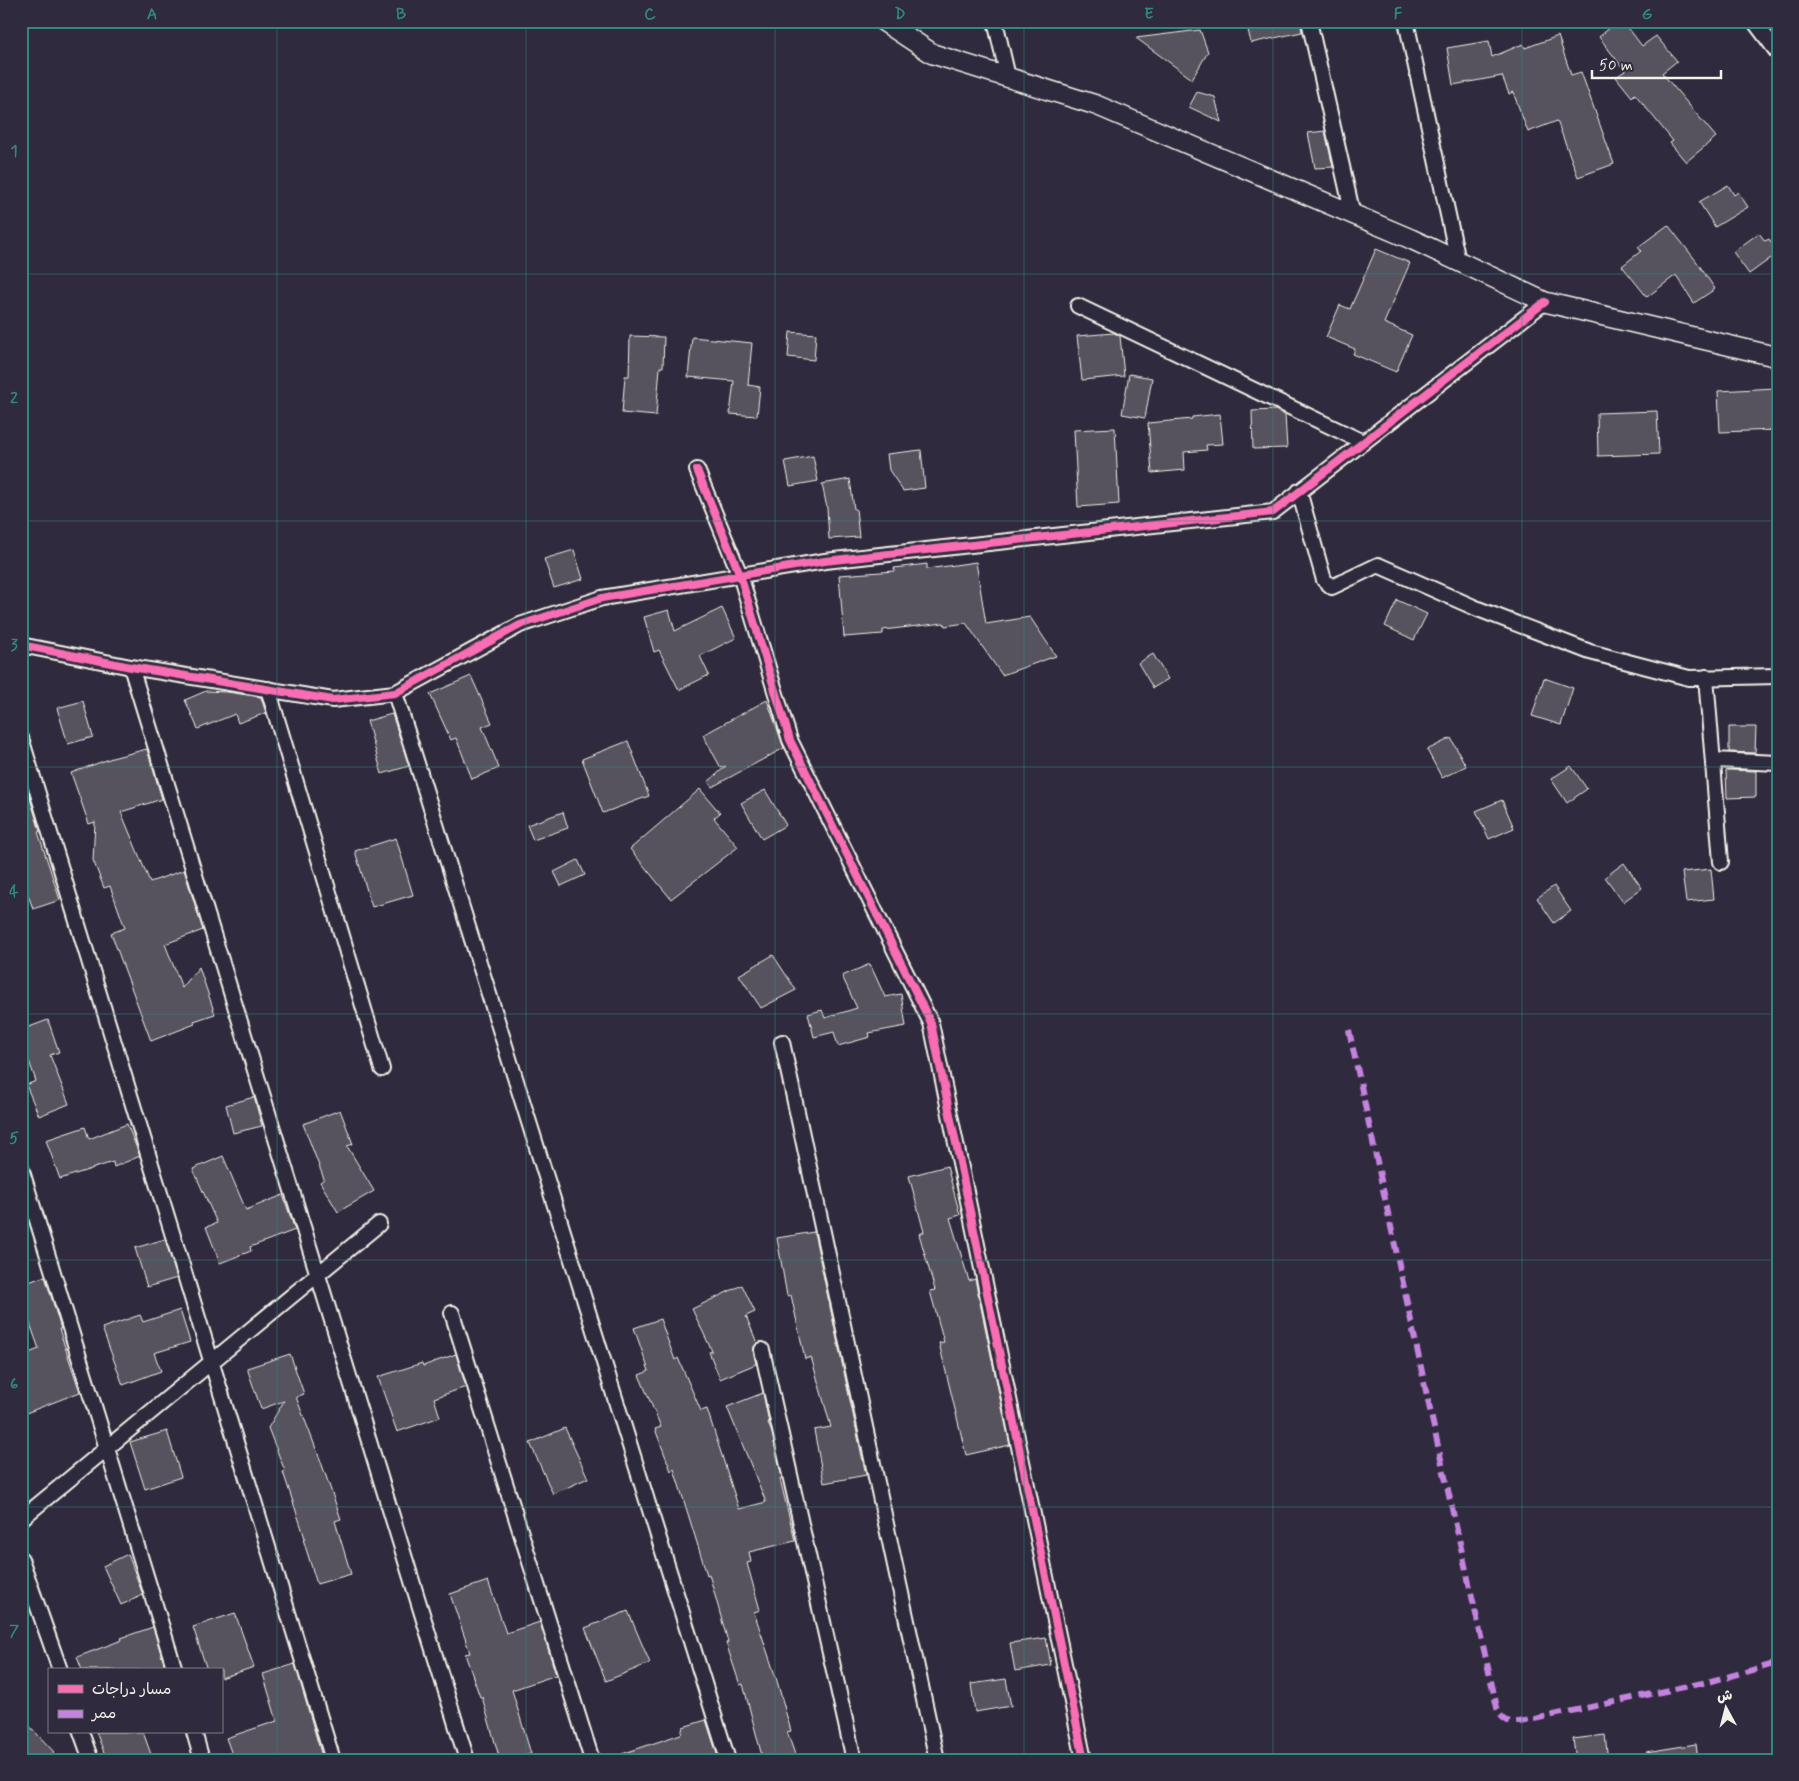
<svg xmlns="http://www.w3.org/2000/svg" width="1799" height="1781" font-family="Mynerve,'Playpen Sans Arabic',sans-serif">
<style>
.building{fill:#56525f;stroke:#f4f1e8}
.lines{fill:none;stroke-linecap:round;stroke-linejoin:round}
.street-casing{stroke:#f4f1e8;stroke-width:18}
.secondary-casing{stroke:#f4f1e8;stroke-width:22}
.street{stroke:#2f2a3d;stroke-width:14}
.secondary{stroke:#2f2a3d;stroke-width:19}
.quiet{stroke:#c483df;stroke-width:6;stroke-dasharray:12 6;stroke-linecap:butt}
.cycleway-casing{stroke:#2f2a3d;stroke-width:11}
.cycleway{stroke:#f96db3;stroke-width:8}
.grid{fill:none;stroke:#318880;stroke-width:1;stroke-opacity:0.55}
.neatline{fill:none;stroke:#318880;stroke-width:2}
.grid-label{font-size:16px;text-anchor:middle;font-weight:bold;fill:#318880}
</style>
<rect width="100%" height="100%" fill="#2f2a3d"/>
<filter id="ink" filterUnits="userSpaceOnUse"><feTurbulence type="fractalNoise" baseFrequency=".02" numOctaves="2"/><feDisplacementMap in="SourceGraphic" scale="10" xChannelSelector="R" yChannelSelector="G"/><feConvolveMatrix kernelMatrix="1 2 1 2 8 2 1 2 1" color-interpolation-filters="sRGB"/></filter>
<g filter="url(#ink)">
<path class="building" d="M1246 21H1300L1302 32 1251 43Z
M1618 21H1623L1642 46 1656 36 1677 61 1662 73 1716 137 1686 162 1670 143 1673 141 1635 94 1632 97 1616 77 1625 71 1599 37Z
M1200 30 1208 52 1192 79 1136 38Z
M1558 36 1571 75 1581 72 1614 164 1578 177 1557 121 1528 132 1513 92 1509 94 1502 76 1453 85 1447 48 1489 41 1492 57 1523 44 1525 48Z
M1197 92 1215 97 1221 122 1189 107Z
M1325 131 1333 167 1315 168 1308 133Z
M1728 185 1734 195 1738 192 1748 207 1715 227 1699 202Z
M1668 225 1697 262 1715 289 1694 303 1676 275 1647 297 1622 266 1641 251 1638 247Z
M1759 233 1765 241 1769 239 1778 253 1749 274 1733 252Z
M1376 249 1410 263 1384 323 1412 335 1396 372 1353 354 1355 349 1326 337 1340 305 1350 309Z
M790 332 816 334 814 360 788 357Z
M1114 333 1120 336 1124 376 1082 380 1077 336Z
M630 336 664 337 663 367H660L656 416 622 413 625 376H629Z
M692 337 752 343 748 385 760 387 757 416 730 414 734 381 688 377Z
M1129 374 1152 378 1145 418 1122 414Z
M1775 388 1777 430 1720 432 1718 391Z
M1275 410 1285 415 1287 448 1253 449 1252 411Z
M1657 411 1659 454 1598 456 1597 413Z
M1220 414 1223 444 1206 445 1207 450 1184 452 1185 470 1152 473 1148 423 1192 419V417Z
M1115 428 1119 504 1078 507 1074 430Z
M921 450 925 488 903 491 889 470 887 454Z
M813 456 818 481 790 486 785 461Z
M850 479 854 509H856L859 537 829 539 827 508 822 484Z
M574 550 583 579 554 588 544 559Z
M976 562 986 624 1030 617 1056 656 1002 675 966 623 945 626 944 623 883 630V634L844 637 839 575 895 571 894 568 927 564V569Z
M1397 600 1427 614 1414 640 1385 626Z
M722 608 736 638 700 656 709 675 679 690 659 650 654 652 644 617 669 610 675 631Z
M1153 654 1168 679 1153 688 1138 663Z
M471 676 492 723 482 727 499 768 472 779 456 738 451 740 430 694Z
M1544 678 1573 688 1561 725 1532 716Z
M206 691 227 692 261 697 266 713 238 723 235 714 198 729 185 700Z
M767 700 784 748 712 787 708 782 726 766 721 768 703 735Z
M83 701 93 737 68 744 57 708Z
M392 714 409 766 382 774 367 721Z
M1729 727H1756L1755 753 1729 752Z
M1451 738 1466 766 1442 778 1427 750Z
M628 741 649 796 603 813 582 759Z
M147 749 162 799 121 812 150 882 184 870 203 930 165 944 182 988 199 967 215 1014 194 1021 195 1024 151 1041 111 933 125 928 110 886 104 888 93 860 95 822 89 824 71 773 112 758Z
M1571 766 1587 789 1567 803 1551 779Z
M1729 770 1756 771V797L1727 798 1726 771Z
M21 779H24L40 831 38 832 60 900 33 909 21 874Z
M700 789 720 813 714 818 738 847 671 899 630 849Z
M765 790 786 825 762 839 741 803Z
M1502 800 1514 828 1489 839 1476 811Z
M563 812 568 828 533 840 527 825Z
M396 838 413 895 372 907 355 851Z
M578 860 585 875 561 886 554 872Z
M1624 863 1642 888 1623 902 1605 877Z
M1711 869 1714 899 1686 902 1682 872Z
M1554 886 1571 911 1554 923 1537 898Z
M773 955 796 990 761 1008 739 975Z
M870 964 885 997 901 994 906 1026 869 1033 870 1037 838 1046 834 1032 814 1037 808 1014 822 1010 825 1018 857 1008 842 976Z
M48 1020 59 1052 50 1055 69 1104 39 1116 26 1085 36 1081 21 1038V1030Z
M254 1097 262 1126 233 1133 226 1105Z
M340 1110 353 1144 347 1146 374 1191 338 1212 320 1182 324 1179 303 1124Z
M127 1124 140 1156 114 1167 113 1162 60 1179 46 1140 85 1127 89 1139Z
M223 1156 246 1210 283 1195 295 1230 250 1247 251 1251 220 1263 206 1227 217 1223 193 1169Z
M947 1166 960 1215 950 1218 969 1281 975 1279 1010 1445 966 1455 939 1343 944 1342 930 1291 935 1290 919 1234 924 1232 909 1176Z
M814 1232 866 1475 824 1483 814 1430 831 1427 811 1357 805 1359 791 1295 787 1296 777 1238Z
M165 1239 177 1278 147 1287 135 1248Z
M45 1276 61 1329H59L80 1392 21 1415V1356L39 1349 21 1298V1285Z
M742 1285 755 1312 746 1316 757 1343 754 1347 753 1351 756 1364 720 1379 709 1352 712 1351 692 1309Z
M180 1310 190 1342 154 1353 161 1371 123 1385 102 1328 140 1315 143 1322Z
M660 1319 675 1360 678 1358 701 1411 707 1409 739 1509 766 1502 727 1407 763 1393 769 1423H768L772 1433 782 1478 780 1479 795 1541 749 1552 751 1562 747 1563 760 1610 754 1612 777 1681 791 1731 787 1732 797 1760H763L743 1684 740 1685 726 1643 728 1642 709 1574 707 1575 674 1469 671 1471 655 1429 661 1427 639 1375 649 1371 634 1328Z
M290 1354 304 1394 296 1397 320 1459 341 1519 335 1521 351 1574 317 1584 303 1539 305 1538 283 1472 285 1471 268 1428 284 1401 261 1409 247 1368Z
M456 1354 466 1387 434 1398 440 1417 397 1432 378 1377 422 1363 423 1366Z
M565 1428 588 1478 553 1494 530 1443Z
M167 1431 181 1477 145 1489 130 1442Z
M128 1554 143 1595 121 1605 103 1566Z
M488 1581 506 1633 540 1622 556 1675 512 1690 531 1754 511 1760H500L482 1697H480L465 1654 470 1653 450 1594Z
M628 1611 650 1663 606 1681 585 1628Z
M235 1613 254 1667 221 1678V1670H207L193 1627Z
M153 1627 166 1670H82L77 1657 122 1640 121 1638Z
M1046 1638 1051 1665 1015 1671 1010 1643Z
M295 1664 323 1760H234L226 1738 277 1721 263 1674Z
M1006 1679 1011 1706 975 1712 971 1684Z
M21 1717 54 1752 46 1760H21Z
M706 1720 719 1760H613V1757L681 1734 683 1727Z
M96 1732H143L153 1760H107Z
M1605 1735 1608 1760H1576L1573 1739Z
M1696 1744 1698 1760H1647L1646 1752Z"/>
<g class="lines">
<g class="street-casing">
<path id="street" d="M995 21 1008 77
M1309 21 1353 215
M1406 21 1458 261
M1754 21 1778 53
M1078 306 1363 442
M697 470 740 575 790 740 931 1023 1084 1760
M1299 491 1324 580 1332 587 1378 565 1478 609 1590 652 1689 678 1778 676
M21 645 131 667 333 700 395 693 520 625 602 598 825 561 1273 512 1545 302
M131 667 467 1760
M1706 677 1721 862
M268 689 382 1069
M395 693 728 1760
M21 738 333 1760
M1713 760 1778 763
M782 1042 937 1760
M21 1168 175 1670
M452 1313 592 1760
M762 1350 854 1760
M21 1519 379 1224
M21 1559 60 1670
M81 1732 91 1760
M194 1732 202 1760"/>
</g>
<g class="secondary-casing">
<path id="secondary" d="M883 21 933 54 1096 105 1411 239 1545 302 1778 357"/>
</g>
<use href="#street" class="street"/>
<use href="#secondary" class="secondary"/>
<path class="quiet" d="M1349 1030 1432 1419 1498 1712C1507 1724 1511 1723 1525 1721L1712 1681 1778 1663"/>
<g class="cycleway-casing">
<path id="cycleway" d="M697 470 740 575 790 740 931 1023 1084 1760
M21 645 131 667 333 700 395 693 520 625 602 598 825 561 1273 512 1545 302"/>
</g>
<use href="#cycleway" class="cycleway"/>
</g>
</g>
<path class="grid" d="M277 21V1760M526 21V1760M775 21V1760M1024 21V1760M1273 21V1760M1522 21V1760M21 274H1778M21 521H1778M21 767H1778M21 1014H1778M21 1260H1778M21 1507H1778"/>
<rect width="1799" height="1781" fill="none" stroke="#2f2a3d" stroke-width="55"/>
<rect x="48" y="1668" width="175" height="65" fill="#2f2a3d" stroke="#7e7a81"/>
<rect x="58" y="1685" width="25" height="8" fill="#f96db3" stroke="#7e7a81"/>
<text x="92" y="1694" font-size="15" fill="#f4f1e8">مسار دراجات</text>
<rect x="58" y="1710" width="25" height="8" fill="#c483df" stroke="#7e7a81"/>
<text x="92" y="1718" font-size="15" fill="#f4f1e8">ممر</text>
<g transform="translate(1726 1708) rotate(353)" stroke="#2f2a3d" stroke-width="4" paint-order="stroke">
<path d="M0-4L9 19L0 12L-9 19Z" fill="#f4f1e8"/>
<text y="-8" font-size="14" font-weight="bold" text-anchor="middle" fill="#f4f1e8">ش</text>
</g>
<path d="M1592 70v8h129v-8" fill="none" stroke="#f4f1e8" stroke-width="2.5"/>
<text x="1599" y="70" font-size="15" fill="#f4f1e8" stroke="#2f2a3d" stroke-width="4" paint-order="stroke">50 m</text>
<rect x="28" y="28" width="1744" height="1726" class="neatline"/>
<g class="grid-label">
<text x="152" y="19">A</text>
<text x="401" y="19">B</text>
<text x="650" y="19">C</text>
<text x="900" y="19">D</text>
<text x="1149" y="19">E</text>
<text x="1398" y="19">F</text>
<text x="1647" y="19">G</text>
<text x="14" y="156">1</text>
<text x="14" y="403">2</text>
<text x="14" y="650">3</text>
<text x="14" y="896">4</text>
<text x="14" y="1143">5</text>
<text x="14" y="1389">6</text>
<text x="14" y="1636">7</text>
</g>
</svg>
